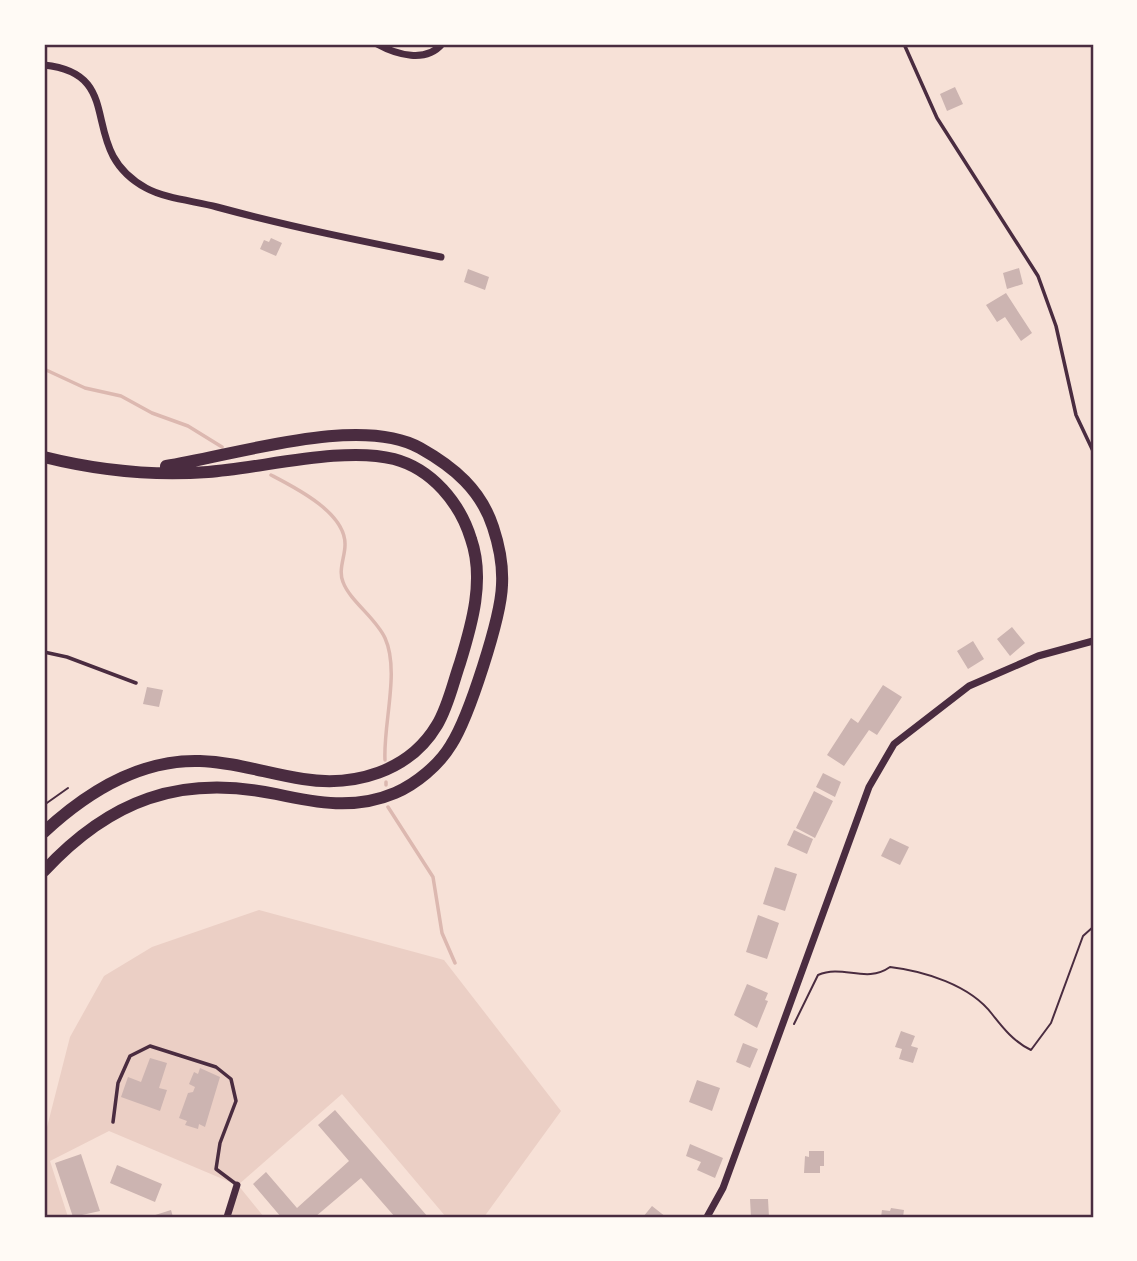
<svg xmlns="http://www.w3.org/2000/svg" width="1137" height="1261" font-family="Cabin,sans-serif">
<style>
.green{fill:#ebcfc5}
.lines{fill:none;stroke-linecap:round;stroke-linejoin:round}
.stream{stroke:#dcb8b0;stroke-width:3.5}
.building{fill:#ccb4b1}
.path{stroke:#4a2c40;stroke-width:2}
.service{stroke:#4a2c40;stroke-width:3.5}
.minor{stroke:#4a2c40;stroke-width:7}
.primary{stroke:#4a2c40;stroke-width:12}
.neatline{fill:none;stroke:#4a2c40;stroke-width:2.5}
</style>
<rect width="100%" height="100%" fill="#f7e1d7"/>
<path class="green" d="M259 910 444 960 561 1111 484 1217H446L342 1094 238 1185 264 1217H227L237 1185 109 1131 50 1161 68 1217H44V1139L70 1037 104 976 152 947Z"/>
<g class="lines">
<path class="stream" d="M44 369 85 388 121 396 152 413 188 426 222 447
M271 475C296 488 346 513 345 545 345 557 338 570 343 582 350 601 376 618 385 638 400 671 383 724 385 760
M386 782V785
M388 807 433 877 442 933 455 963"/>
</g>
<path class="building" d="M955 87 963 104 947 111 940 94Z
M271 238 282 243 276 256 260 249 264 240 269 242Z
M1019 268 1023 284 1007 289 1003 273Z
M468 269 489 277 485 290 464 282Z
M1006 293 1032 333 1021 341 1005 317 997 322 986 305Z
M1012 627 1025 643 1010 656 997 639Z
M973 641 984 659 968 669 957 651Z
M883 685 902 697 877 735 869 730 844 766 827 755 851 718 858 723Z
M147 687 163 690 159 707 143 704Z
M823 773 841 782 835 797 816 787Z
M814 791 833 801 815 838 796 828Z
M794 830 813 839 807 854 787 845Z
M890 838 909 847 900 865 881 856Z
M775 867 797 874 785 911 763 904Z
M758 915 779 923 767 959 746 952Z
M747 984 768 993 765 1000 768 1001 757 1028 734 1015Z
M901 1031 915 1036 911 1046 918 1048 913 1063 899 1059 902 1049 895 1047Z
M743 1043 758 1049 750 1068 736 1062Z
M150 1058 167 1063 159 1088 167 1090 160 1111 121 1097 128 1077 141 1082Z
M200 1068 220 1077 205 1127 199 1124 198 1129 185 1125 187 1121 179 1118 188 1093 193 1092 195 1087 189 1084 194 1072 198 1074Z
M697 1080 720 1088 712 1111 689 1102Z
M335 1110 428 1217H395L361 1178 315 1217H281L253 1184 266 1172 297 1208 349 1161 318 1125Z
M690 1144 723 1158 715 1178 697 1170 701 1162 686 1156Z
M809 1151H824V1166H820V1173H804L805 1156 809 1157Z
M81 1154 100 1211 73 1217 55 1163Z
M117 1165 162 1184 155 1202 110 1183Z
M750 1199H768L769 1217H751Z
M652 1206 666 1217H643Z
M891 1208 904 1210 903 1217H881L882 1210 890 1211Z
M171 1210 173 1217H149Z"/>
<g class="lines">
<path class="path" d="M44 805 68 788
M794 1024 818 975C843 964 866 984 890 967 924 971 970 985 992 1014 1003 1028 1014 1042 1031 1050L1051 1023 1083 936 1093 927"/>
<path class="service" d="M904 44 937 118 1038 276 1056 326 1076 415 1093 451
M44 652 67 657 136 683
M113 1122 118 1083 130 1056 150 1046 216 1067 231 1079 236 1101 220 1143 216 1169 236 1184"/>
<path class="minor" d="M377 44C397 55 426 63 442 44
M44 65C130 74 74 149 146 188 166 199 195 201 217 207 291 227 366 242 441 257
M227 1217 237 1185
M707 1217 723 1188 869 787 894 744 969 686 1038 656 1093 641"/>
<path class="primary" d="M44 457C96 470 154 476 208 472 262 468 343 446 394 459 432 469 460 503 471 539 485 579 472 624 460 663 453 683 448 707 437 725 409 772 354 787 303 779 269 774 235 762 200 761 139 759 87 792 44 832
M44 871C110 800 180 774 276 794 317 803 355 810 395 793 416 784 439 765 451 745 469 717 501 618 502 585 503 567 499 545 493 527 481 490 454 467 420 448 359 414 233 456 166 466"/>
</g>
<rect width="1137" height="1261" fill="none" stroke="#fffaf5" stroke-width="91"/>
<rect x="46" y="46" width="1046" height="1170" class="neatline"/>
</svg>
